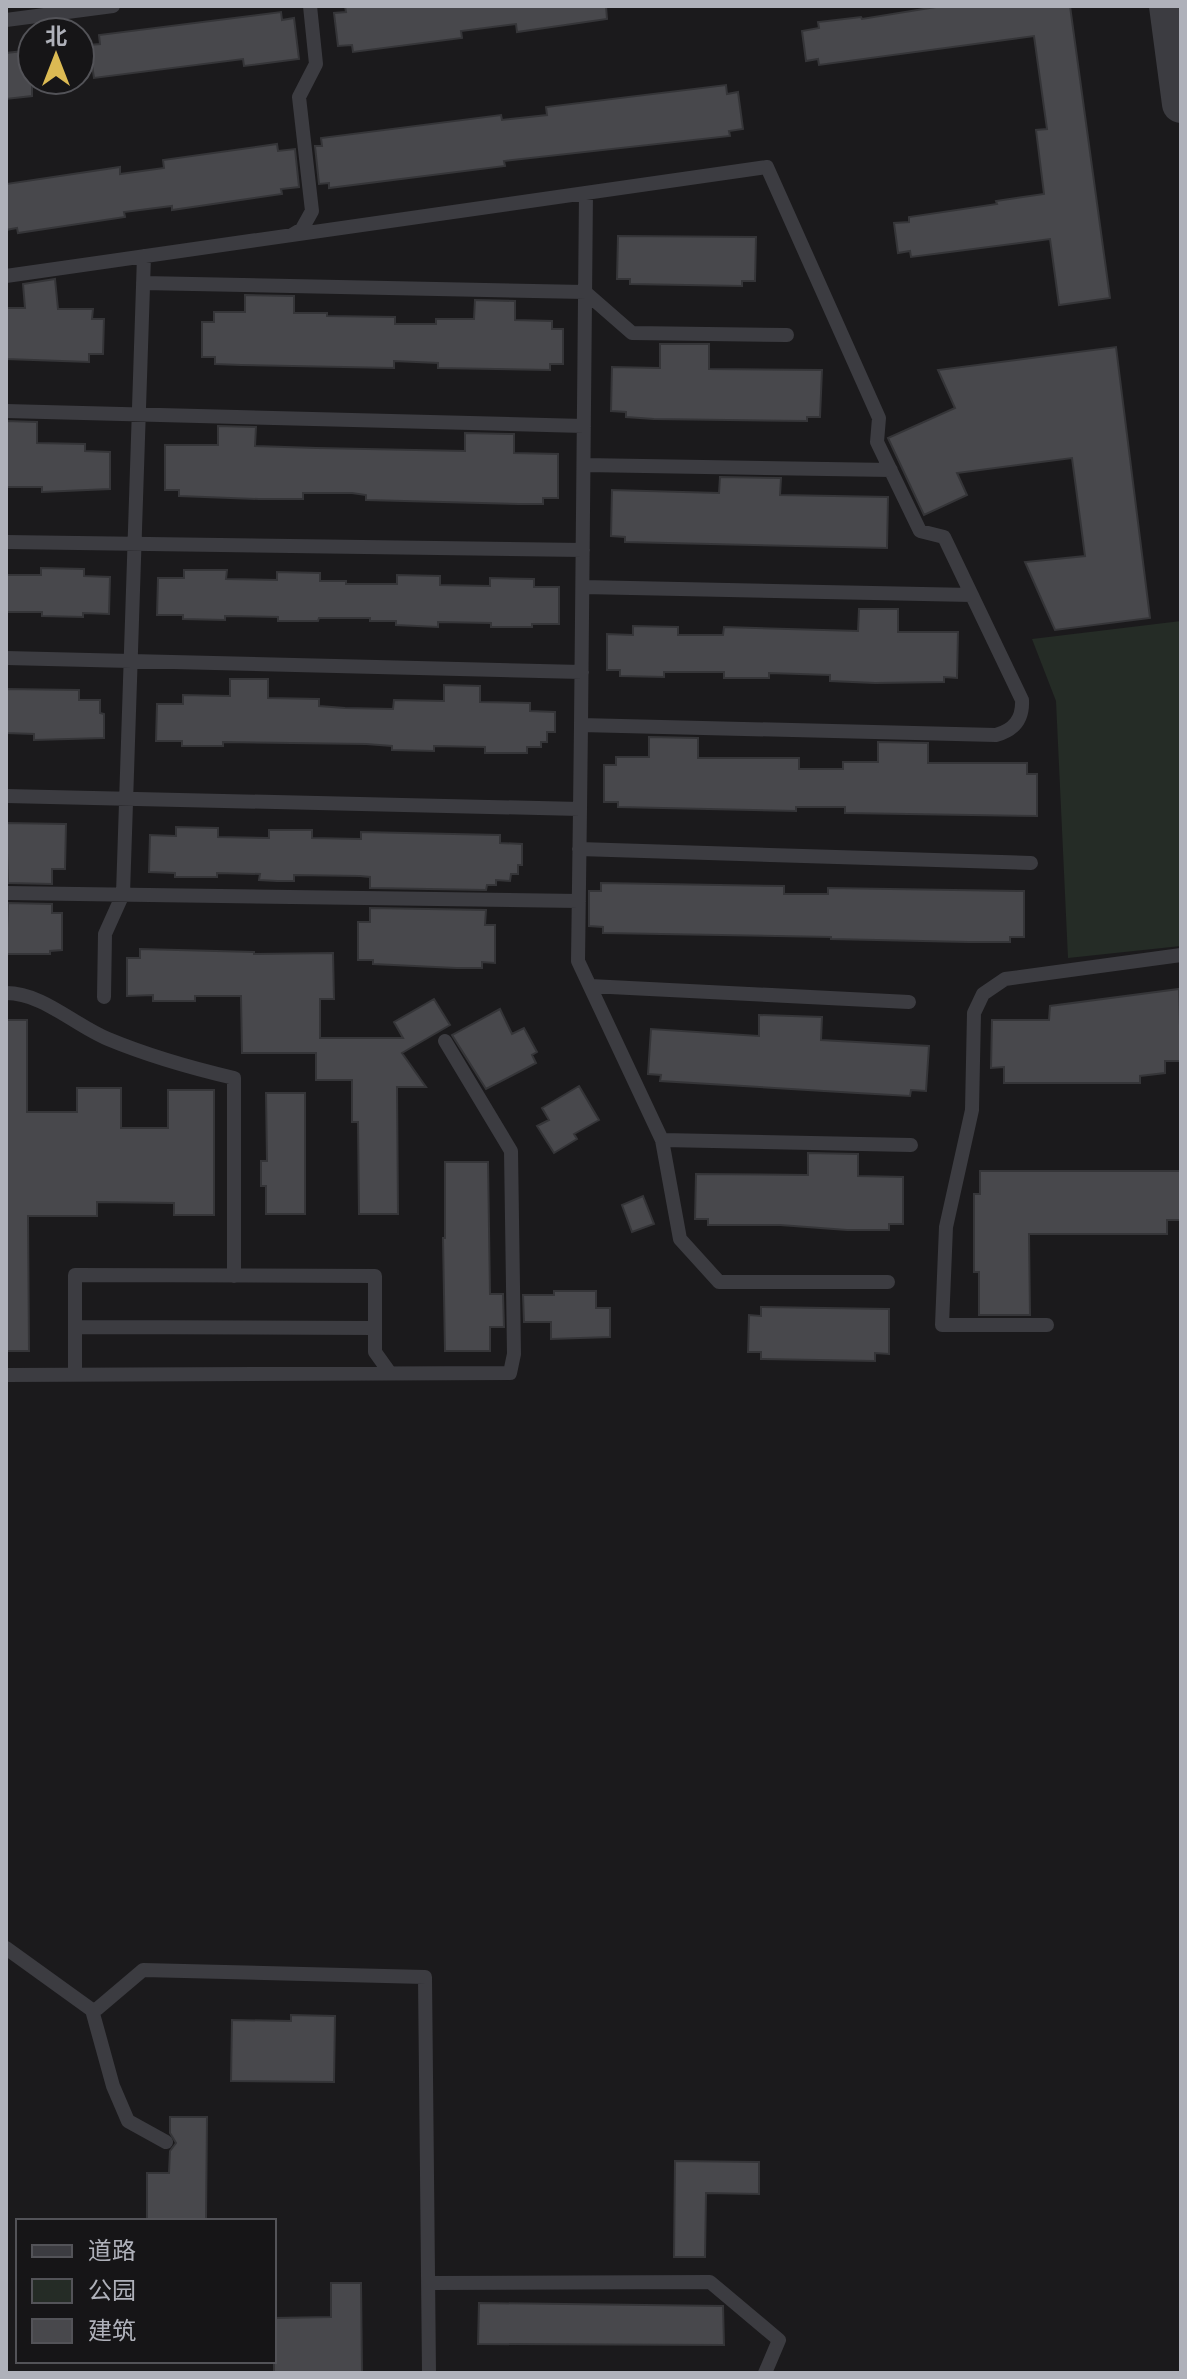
<svg xmlns="http://www.w3.org/2000/svg" width="1187" height="2379" font-family="Montserrat,'Noto Sans SC',sans-serif">
<style>
.green{fill:#252c26}
.building{fill:#48484c;stroke:#353538;stroke-width:2}
.lines{fill:none;stroke-linecap:round;stroke-linejoin:round}
.service{stroke:#3c3c41;stroke-width:14}
.tertiary{stroke:#3c3c41;stroke-width:38}
</style>
<rect width="100%" height="100%" fill="#1b1a1c"/>
<path class="green" d="M1181 621V946L1068 958 1056 701 1032 639Z"/>
<path class="building" d="M345 6H606L607 19 517 32 516 24 461 31 462 38 353 52 352 45 338 46 334 13 346 12Z
M942 6H1070L1110 298 1059 305 1050 239 911 257 910 251 898 253 894 223 909 222V217L997 204 996 201 1044 194 1036 130 1047 129 1034 36 819 65 818 59 806 61 802 31 819 28 818 22 861 17 862 19Z
M281 12 282 20 294 18 299 59 244 66 243 59 94 78 89 45 100 44 99 35Z
M32 50V96L6 99V53Z
M726 85 727 94 738 92 743 129 729 131 730 136 504 161 505 166 329 188V183L319 184 315 146H322L321 138 501 115 502 120 547 115 546 107Z
M277 144 278 151 295 149 299 187 281 189 282 194 172 210V206L124 212 125 217 18 233 17 228 6 230V184L120 167V174L164 168 163 160Z
M618 236 756 237 755 281H742V286L630 284V279H617Z
M55 279 58 309H93L92 319H104L103 354H89V362L6 359V308H25L23 284Z
M245 295 294 296V313H327V316L395 317V324H436V319H474L475 300 515 301V320L552 321V329H563V364H550V370L438 368V363L394 361V368L241 365 215 364V357H202V322H214V312H245Z
M660 344H709V369L822 370 820 417H807V421L654 419 626 417V412L611 411 612 367 660 368Z
M1116 347 1150 618 1055 630 1025 562 1085 556 1072 458 957 473 967 495 924 515 888 438 955 408 938 370Z
M6 421 37 422V443L85 444V451L110 452V489L42 492V487H6Z
M218 426 256 427 255 446 317 448 465 451V433L514 434V453L558 454V498H543V504H519L366 500V495L352 493H303V499H259L179 496V490H165V445H218Z
M720 477 781 478 780 495 888 497 887 548 625 542V537L611 536 612 490 719 493Z
M41 568 84 569V576L110 577 109 614 83 613V617L42 616V612H6V575H41Z
M184 570H227L226 579 277 580V572L320 573V581H346V584H397V575L440 576V585L490 586V578L534 579V587H559V624H532V627H491V623L438 622V627L396 625V621H370V618H319L318 621H278V617L225 616V620L183 619V615H157L158 578H184Z
M859 609H898V632H958L957 678 944 677V682L875 683 830 681V675L769 673V678H724V672H664V677L620 676V670H607V634L633 635V626L678 627V635H723L724 627 858 631Z
M230 679H268V698L319 699V706L345 708 393 709 394 700 444 701V685L480 686V702L530 703V711L555 712V732H547V742H541V747H527V753H485V747L434 746V751L392 750V746L366 744 223 742V746H182V741H156L157 704H183V695L230 696Z
M6 689 79 690V700H100V713L104 714V738L34 740V734L6 733Z
M649 737 698 738V758H799V769H843V762H878V742L928 743V763H1027V774H1037V816L845 813V807H796V811L618 807V802H604V765H616V757H649Z
M6 823 66 824 65 869H52V884L8 883Z
M176 827 218 828V837L269 838V830H312V838L361 839V832L500 835V843L522 844V865H518V874H511L510 881 496 880V885H487L486 890 370 888V877L360 876 294 875V881H277L259 880 260 874 217 873V877H175V873L149 872 150 835 176 836Z
M601 883 784 886V894H828V888L1024 891V937H1010V942H968L831 939V937L603 933V927L589 926V891H601Z
M8 903 52 904V913H62V950L50 951V954H6Z
M370 908 486 910 485 925H495V963L482 962V968H456L373 964V960H358V922H370Z
M140 949 254 952V954L333 953 334 999H320V1038H403L394 1022 434 999 450 1025 402 1053 426 1087H397L398 1214H359L358 1122H352V1080H316V1053H242L241 996H195V1001H153V995L127 996V958H140Z
M1179 989 1181 1061H1165V1073L1140 1076V1083H1004V1067L991 1068 992 1020H1049L1050 1006Z
M500 1009 512 1034 524 1028 537 1052 532 1055 536 1063 486 1089 452 1035Z
M759 1015 822 1017 821 1040 929 1046 926 1091 911 1090 910 1096 857 1093 660 1081 661 1075 648 1074 651 1029 759 1036Z
M6 1020H27V1112H77V1088H121V1128H168V1090H214V1215H174V1203L97 1202V1216H28L29 1351H6Z
M579 1086 599 1120 574 1134 577 1139 554 1153 537 1126 549 1120 542 1108Z
M266 1093H305V1214H266V1186H261V1161H267Z
M808 1153 858 1154V1176L903 1177V1224H889V1230H847L780 1225H708V1219H695L696 1174 808 1175Z
M445 1162H488L490 1294H503L504 1327H490V1351H445L443 1238H445Z
M980 1171H1181V1220H1167V1234H1029L1030 1315H979V1272H974V1194H980Z
M643 1196 654 1224 632 1232 622 1205Z
M554 1291H596V1308H610V1337L551 1339V1322H524L523 1295H554Z
M761 1307 889 1309V1354L875 1353V1361L761 1359V1352H748L749 1315 761 1316Z
M291 2015 335 2016 334 2082 231 2081 232 2020 291 2021Z
M170 2117H207L206 2221H147V2173H169L170 2151 176 2143 170 2133Z
M675 2161 759 2162V2194L706 2193 705 2257H674Z
M331 2283H361L362 2373H274V2318L331 2317Z
M479 2303 723 2306 724 2345 478 2344Z"/>
<g class="lines">
<path class="service" d="M6 20 113 6
M292 235 302 229 312 211 299 97 316 64 310 6
M6 276 767 167 879 418 877 442 920 531 944 537 1022 700C1023 719 1014 730 996 735L581 725 586 193
M143 283 585 292 632 333 787 335
M6 411 584 426
M584 465 891 470
M6 542 583 550
M583 587 972 595
M6 658 582 672
M6 796 580 809 581 725
M580 809 578 961 662 1140 680 1239 719 1282H888
M579 849 1031 863
M6 893 579 901
M590 986 909 1002
M6 993C43 993 74 1025 108 1039 149 1056 191 1068 234 1078V1276
M104 997 105 934 123 894 144 256
M662 1140 911 1145
M1047 1325H942L946 1227 972 1110 974 1013 983 994 1005 979 1181 955
M75 1327 375 1328
M6 1375 510 1373 514 1354 511 1151 445 1041
M75 1375V1275L375 1276V1352L390 1373
M6 1948 92 2010 113 2086 128 2121 166 2142
M97 2009 143 1970 425 1977 429 2373
M428 2283 710 2282 779 2340 765 2373"/>
<path class="tertiary" d="M1168 6 1181 104"/>
</g>
<rect width="1187" height="2379" fill="none" stroke="#afb1ba" stroke-width="16"/>
<rect x="16" y="2219" width="260" height="144" fill="#161517" stroke="#535358" stroke-width="2"/>
<rect x="32" y="2245" width="40" height="12" fill="#3c3c41" stroke="#535358" stroke-width="2"/>
<text x="88" y="2259" font-size="24" fill="#afb1ba">道路</text>
<rect x="32" y="2279" width="40" height="24" fill="#252c26" stroke="#535358" stroke-width="2"/>
<text x="88" y="2299" font-size="24" fill="#afb1ba">公园</text>
<rect x="32" y="2319" width="40" height="24" fill="#48484c" stroke="#535358" stroke-width="2"/>
<text x="88" y="2339" font-size="24" fill="#afb1ba">建筑</text>
<g transform="translate(56 56)"><circle r="38" fill="#161517" stroke="#535358" stroke-width="2"/>
<path d="M0-6L14 30L0 20L-14 30Z" fill="#dcba53"/>
<text y="-12" font-size="22" font-weight="bold" text-anchor="middle" fill="#afb1ba">北</text>
</g>
</svg>
